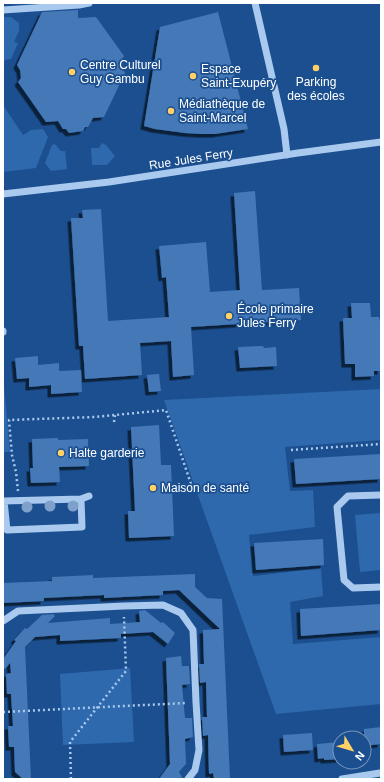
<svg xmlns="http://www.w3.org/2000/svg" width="384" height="782" font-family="Helvetica,sans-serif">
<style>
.grass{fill:#2e69ad}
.building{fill:#4478b7;filter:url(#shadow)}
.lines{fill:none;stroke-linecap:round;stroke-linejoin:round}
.path{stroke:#a9c9ee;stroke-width:2.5;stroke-dasharray:2 3;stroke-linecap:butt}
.minor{stroke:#a9c9ee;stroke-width:7}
.tree{fill:#7ea0ca}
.poi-dot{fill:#ffd166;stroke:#1b4f8f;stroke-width:1.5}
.labels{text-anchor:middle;stroke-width:3.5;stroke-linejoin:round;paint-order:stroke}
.poi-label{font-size:12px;fill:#fff;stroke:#1b4f8f;text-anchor:start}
.street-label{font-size:12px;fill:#fff;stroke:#1b4f8f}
</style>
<defs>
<filter id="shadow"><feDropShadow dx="-3.5" dy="3.5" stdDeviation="0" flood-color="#0009"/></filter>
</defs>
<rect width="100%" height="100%" fill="#1b4f8f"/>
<path class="grass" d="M3 17H11L19 23V31L14 42 18 43 11 59 5 60 3 63Z
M3 105 23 135 31 130 43 129 48 137 36 168 3 172Z
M102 143 106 145 115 156 107 165H92L91 148H99Z
M55 144 61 151H65L67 169 51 171 45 163 52 145Z
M3 373 10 452H3Z
M381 389V440L285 447 290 491 313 490 315 527 249 535 253 576 321 568 323 596 290 602 293 644 381 637V704L276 714 164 400Z
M381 513V570L360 572 355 515Z
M130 668 134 742 63 745 60 674Z"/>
<path class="building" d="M78 10V18L96 17 124 56 121 61 123 70 125 73 104 117 93 118 88 127H85L83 131 69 133 66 129H63L58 121 46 122 18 82 21 78 20 70 17 65 42 12Z
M218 12 248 129 215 134H201L185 133 155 129 144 126 160 27Z
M255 191 262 290 299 288 301 320 191 327 194 375 173 377 171 341 140 343 142 375 85 379 83 346H79L71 218H83L82 210 101 209 108 321 169 317 166 277 162 278 159 246 206 242 210 292 240 290 234 193Z
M351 303H370L371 317H379L381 326V371H374V376L355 377V364H345L343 318H352Z
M263 346 264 348 276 347 277 366 240 368 238 347Z
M38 356V365L59 363V371L81 370 82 392 51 394V385L29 387V378L17 379 15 358Z
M159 374 161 391 149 392 147 375Z
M159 425 161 465H171L174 536 129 538 128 511H135L131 427Z
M58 438V440L88 439 89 466 59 467 60 482 31 483 30 468H33L32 439Z
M381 454V479L296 484 294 459Z
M323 539 324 565 256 570 254 543Z
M195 574V587L207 598 222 599 230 779H214L213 773 209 774 208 735 203 736 202 717H207L206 682 200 683 199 664H204L203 630 220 629 179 590 163 591V595L104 598V595L44 598V601L3 603V583L52 581V577L93 575V578Z
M381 604V630L301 636 300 609Z
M145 610 161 623 163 622 175 633 168 644 153 632 121 634V638L60 641V635L35 637 25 647 31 779H23L15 772 14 747H9L8 726H13L11 694H7L6 674 11 673 10 663 5 669 3 667V659L16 641 14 640 25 628 27 629 42 615 53 614 55 616 48 623 110 618V624L140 622 139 611Z
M181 656 182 666H189L190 684 182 685 185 718H192L193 737 185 739 186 764 179 772 183 779H159L170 764 166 658Z
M381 727V744L364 746V729Z
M312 733 313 750 284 752 283 735Z
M340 742V759L324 760V758L318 759 317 744Z"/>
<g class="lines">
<path class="path" d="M114 422 115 415
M291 450 381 444
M18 491 16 472 12 455 9 420 95 417 166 410 192 487
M3 712 186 703
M71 779 70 742 126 671 124 617"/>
<path class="minor" d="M255 3 284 129 287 155
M3 10 79 5 89 3
M3 194 109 182 298 153 381 142
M3 331V332
M381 495 348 496 337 507 344 580 353 588 381 587
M3 501 81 499 89 496
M4 501 7 530 82 527 81 499
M3 621 18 611 124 606 163 605 181 613 193 630 196 702 199 750 195 770 188 779
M342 779 380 773"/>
</g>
<g class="tree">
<circle cx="50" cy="506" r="5.5"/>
<circle cx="73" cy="506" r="5.5"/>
<circle cx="27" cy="507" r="5.5"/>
</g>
<g class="poi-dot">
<circle cx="316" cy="68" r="4"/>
<circle cx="72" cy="72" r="4"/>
<circle cx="193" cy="76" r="4"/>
<circle cx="171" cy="111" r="4"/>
<circle cx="229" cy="316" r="4"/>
<circle cx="61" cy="453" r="4"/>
<circle cx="153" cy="488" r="4"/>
</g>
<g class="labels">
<g class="poi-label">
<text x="80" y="69">Centre Culturel<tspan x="80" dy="14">Guy Gambu</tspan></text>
<text x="201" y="73">Espace<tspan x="201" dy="14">Saint-Exupéry</tspan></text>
<text x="316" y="86" text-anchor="middle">Parking<tspan x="316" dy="14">des écoles</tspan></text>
<text x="179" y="108">Médiathèque de<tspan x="179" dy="14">Saint-Marcel</tspan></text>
<text x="237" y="313">École primaire<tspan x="237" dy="14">Jules Ferry</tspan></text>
<text x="69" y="457">Halte garderie</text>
<text x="161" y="492">Maison de santé</text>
</g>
<g class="street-label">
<text transform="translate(191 159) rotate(-9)" y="4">Rue Jules Ferry</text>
</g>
</g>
<rect width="384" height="782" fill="none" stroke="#ffffff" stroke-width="8"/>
<g transform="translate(352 750) rotate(128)"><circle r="19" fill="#1b4f8f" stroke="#7695bc"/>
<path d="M0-3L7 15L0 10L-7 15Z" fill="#ffd166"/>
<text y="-6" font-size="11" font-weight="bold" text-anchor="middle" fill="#ffffff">N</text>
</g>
</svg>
